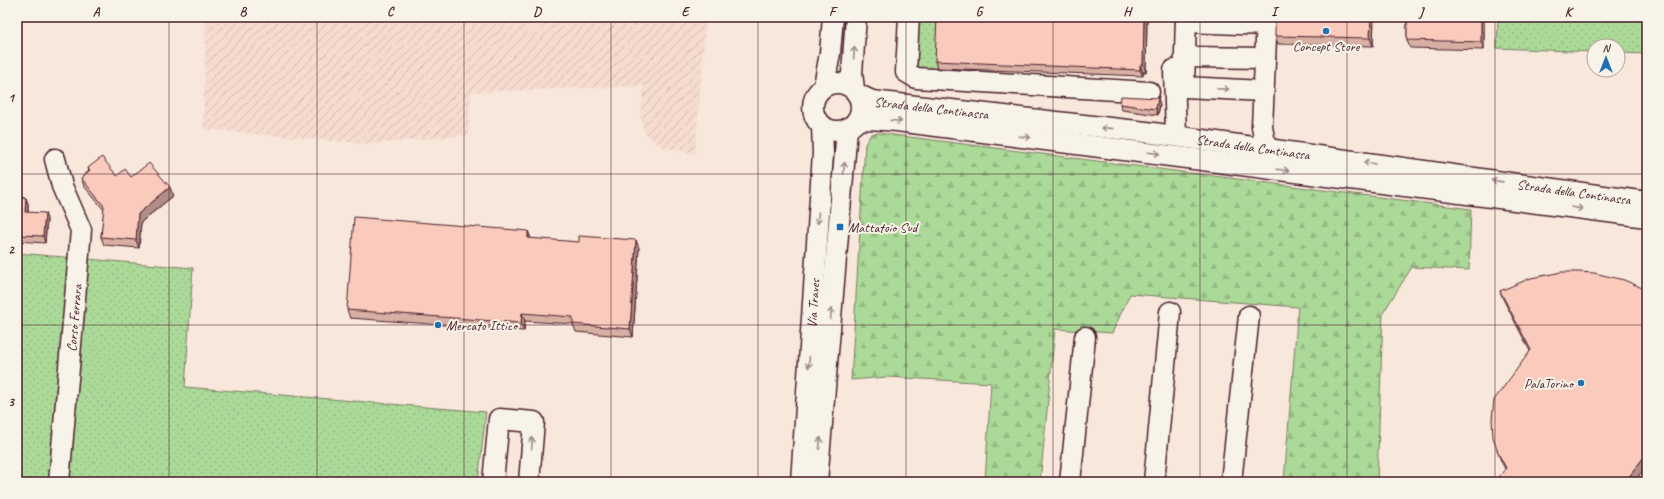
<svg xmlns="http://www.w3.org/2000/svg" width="1664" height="499" font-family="Caveat,sans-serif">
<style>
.industrial{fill:url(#industrial-furrows)}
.grass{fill:url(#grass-dots);stroke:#7a7c62}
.forest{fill:url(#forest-firs);stroke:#7a7c62}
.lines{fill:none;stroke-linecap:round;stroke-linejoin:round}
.minor-casing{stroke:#4a1f2b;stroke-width:23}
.minor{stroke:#f7f3e8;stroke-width:20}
.wall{fill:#d7afa3;stroke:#4a1f2b}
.shaded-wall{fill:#af8e84;stroke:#4a1f2b}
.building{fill:#facbbd;stroke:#4a1f2b}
.oneway{stroke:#a0898a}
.grid{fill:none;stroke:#4a1f2b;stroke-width:1;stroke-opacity:0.55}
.poi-dot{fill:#1f6fb2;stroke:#f7f3e8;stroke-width:1.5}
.labels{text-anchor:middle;stroke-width:4;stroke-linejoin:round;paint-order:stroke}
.poi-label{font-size:14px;fill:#4a1f2b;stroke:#f7f3e8;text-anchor:start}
.street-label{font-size:14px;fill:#4a1f2b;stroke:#f7f3e8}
.neatline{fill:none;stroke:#4a1f2b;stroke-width:1.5}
.grid-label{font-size:13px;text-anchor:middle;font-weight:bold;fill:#4a1f2b}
</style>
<defs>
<pattern id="industrial-furrows" width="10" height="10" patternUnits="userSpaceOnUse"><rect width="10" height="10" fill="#f6dbcf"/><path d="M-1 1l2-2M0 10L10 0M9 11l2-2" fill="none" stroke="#d4bcb2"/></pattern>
<pattern id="grass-dots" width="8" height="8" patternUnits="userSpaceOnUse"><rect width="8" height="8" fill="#abd998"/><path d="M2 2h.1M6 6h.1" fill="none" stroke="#95ba83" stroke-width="1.8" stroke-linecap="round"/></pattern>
<pattern id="forest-firs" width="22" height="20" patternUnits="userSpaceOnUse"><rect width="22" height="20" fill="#abd998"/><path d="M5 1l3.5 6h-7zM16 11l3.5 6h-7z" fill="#95ba83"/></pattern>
</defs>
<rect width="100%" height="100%" fill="#f8e7db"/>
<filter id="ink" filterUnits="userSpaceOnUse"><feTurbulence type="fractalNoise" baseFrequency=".025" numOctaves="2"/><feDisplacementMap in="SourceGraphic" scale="8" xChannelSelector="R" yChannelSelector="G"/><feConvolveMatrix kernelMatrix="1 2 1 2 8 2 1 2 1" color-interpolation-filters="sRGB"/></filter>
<g filter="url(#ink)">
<path class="industrial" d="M185 17H706L695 154 662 147 644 132 640 115 644 86 471 92 468 135 393 142 369 144 203 129 206 20Z"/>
<path class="grass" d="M914 17H939L937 69H915Z
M1498 17H1647V54L1618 53V46H1594V52L1497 48Z
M17 253 193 268 185 387 486 412 478 482H17Z"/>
<path class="forest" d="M878 133 1471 209 1469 270 1412 267 1383 313 1377 482H1284L1298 307 1130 294 1112 333 1055 329 1040 482H985L991 383 887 377 851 380 865 144 871 134Z"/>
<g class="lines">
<g class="minor-casing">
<g id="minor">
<path d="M909 17 906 72 916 78 1149 92"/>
<path d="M1186 17 1184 87 1263 91"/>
<path d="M1186 22 1266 25"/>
<path d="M1185 57 1265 58"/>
<path d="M1174 70 1176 136"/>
<circle cx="837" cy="107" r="24"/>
<path d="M824 86 830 53 833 17"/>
<path d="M854 89 852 73 856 17"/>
<path id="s1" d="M859 95 872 101 1146 132 1647 202"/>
<path d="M857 120 870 119 897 121 1647 217"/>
<path d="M1266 149 1262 127 1267 17"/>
<path d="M55 159 62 186 81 230 59 482"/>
<path d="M493 482 499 419 534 422 529 482"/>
<path id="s2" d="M801 482 823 153 822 125"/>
<path d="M817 482 847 129"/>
<path d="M1070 482 1085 337"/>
<path d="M1154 482 1170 312"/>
<path d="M1231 482 1249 316"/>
</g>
</g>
<use href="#minor" class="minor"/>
</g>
<path class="wall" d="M552 17H583V20Z
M1147 17 1146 72H1143V76L937 68 935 61Z
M1374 17 1373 46 1278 44 1275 36Z
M1407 17H1484V50L1410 48 1407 40Z
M1120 104H1160L1158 115 1122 110Z
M88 168 117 176 131 177 173 196 141 222 139 248 104 245 101 237 104 210 84 186 81 178 89 171Z
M17 192 24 197 26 198 28 204V212L47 219 45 243 17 241Z
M528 231 531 239 639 248 633 337 576 332 573 324 525 321 524 331 350 318 347 310Z
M1500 291H1647V465L1634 482 1505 469 1501 461 1498 453 1530 351 1503 299Z"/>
<path class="shaded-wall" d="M1144 17H1147L1146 72 1143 65Z
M1371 17H1374L1373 46 1370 38Z
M1481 17H1484V50L1481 42Z
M1140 65 1143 72V76L1140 70Z
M1158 98 1160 104 1158 115 1156 109Z
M170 187 173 196 141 222 139 248 136 240 138 214Z
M26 198 28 204V218L25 212Z
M45 213 47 219 45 243 43 236Z
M528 231 531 239 528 238Z
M636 240 639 248 633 337 630 329Z
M522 313 525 321 524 331 521 323Z
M1647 453V465L1634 482H1625Z"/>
<path class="building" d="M937 17H1144L1143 65H1140V70L935 61Z
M1275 17H1371L1370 38 1275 36Z
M1407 17H1481V42L1407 40Z
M1121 96 1158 98 1156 109 1120 104Z
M102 157 117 176 125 169 131 177 149 163 170 187 138 214 136 240 101 237 104 206 81 178 90 170 88 168Z
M17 192H22V197L26 198 25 212 45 213 43 236 17 235Z
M354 217 528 231V238L579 242V236L636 240 630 329 573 324V317L522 313 521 323 347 310Z
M1562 272H1577L1594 273 1624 280 1638 286 1647 291V453L1625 482H1495L1506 468 1498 453 1493 437 1492 419 1494 400 1531 350 1500 291 1531 278Z"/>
<defs><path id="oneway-shaft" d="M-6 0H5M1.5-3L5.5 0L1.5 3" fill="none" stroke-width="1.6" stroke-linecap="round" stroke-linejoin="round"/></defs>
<g class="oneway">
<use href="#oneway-shaft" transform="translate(854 53) rotate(-86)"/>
<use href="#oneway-shaft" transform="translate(1223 89) rotate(2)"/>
<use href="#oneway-shaft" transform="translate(896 121) rotate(6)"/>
<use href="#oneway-shaft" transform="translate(1107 128) rotate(-174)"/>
<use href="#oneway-shaft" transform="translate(1025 137) rotate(7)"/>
<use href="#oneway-shaft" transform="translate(1154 153) rotate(7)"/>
<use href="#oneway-shaft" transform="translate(1369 163) rotate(-172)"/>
<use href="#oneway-shaft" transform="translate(844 168) rotate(-85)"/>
<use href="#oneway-shaft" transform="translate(1283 170) rotate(7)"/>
<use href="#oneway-shaft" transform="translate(1497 181) rotate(-172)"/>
<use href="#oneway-shaft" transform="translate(1577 208) rotate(8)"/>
<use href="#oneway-shaft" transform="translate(818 218) rotate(94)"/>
<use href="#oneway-shaft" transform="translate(831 314) rotate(-85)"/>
<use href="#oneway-shaft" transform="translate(809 362) rotate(94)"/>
<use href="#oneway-shaft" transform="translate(532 443) rotate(-86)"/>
<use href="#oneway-shaft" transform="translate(820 443) rotate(-85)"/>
</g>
</g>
<path class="grid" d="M169 17V482M317 17V482M464 17V482M611 17V482M758 17V482M906 17V482M1053 17V482M1200 17V482M1347 17V482M1495 17V482M17 174H1647M17 325H1647"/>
<g class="poi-dot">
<circle cx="1326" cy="31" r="4"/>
<rect x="836" y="223" width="8" height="8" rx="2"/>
<circle cx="438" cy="325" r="4"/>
<circle cx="1581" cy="383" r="4"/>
</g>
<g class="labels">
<g class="poi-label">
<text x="1326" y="51" text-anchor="middle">Concept Store</text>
<text x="848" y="232">Mattatoio Sud</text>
<text x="446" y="330">Mercato Ittico</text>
<text x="1573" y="388" text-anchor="end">PalaTorino</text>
</g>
<g class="street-label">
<text dy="5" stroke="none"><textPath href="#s1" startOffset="74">Strada della Continassa</textPath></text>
<text dy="5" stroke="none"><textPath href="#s1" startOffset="398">Strada della Continassa</textPath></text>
<text dy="5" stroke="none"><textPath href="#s1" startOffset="722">Strada della Continassa</textPath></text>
<text dy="5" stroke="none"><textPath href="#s2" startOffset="179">Via Traves</textPath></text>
<text transform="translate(74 318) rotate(-85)" y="5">Corso Ferrara</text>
</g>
</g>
<rect width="1664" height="499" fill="none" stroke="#f7f3e8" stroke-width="44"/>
<g transform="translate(1606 58)"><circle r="19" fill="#f7f3e8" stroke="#b29e9c"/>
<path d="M0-3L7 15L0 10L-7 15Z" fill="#1f6fb2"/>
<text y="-6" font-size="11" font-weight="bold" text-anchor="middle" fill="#4a1f2b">N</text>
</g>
<rect x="22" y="22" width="1620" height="455" class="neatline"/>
<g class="grid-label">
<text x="96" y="16">A</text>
<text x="243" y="16">B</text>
<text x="390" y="16">C</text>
<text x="537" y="16">D</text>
<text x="685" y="16">E</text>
<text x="832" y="16">F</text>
<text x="979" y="16">G</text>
<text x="1127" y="16">H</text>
<text x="1274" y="16">I</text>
<text x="1421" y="16">J</text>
<text x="1568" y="16">K</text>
<text x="11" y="102">1</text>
<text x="11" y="254">2</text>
<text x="11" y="406">3</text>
</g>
</svg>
